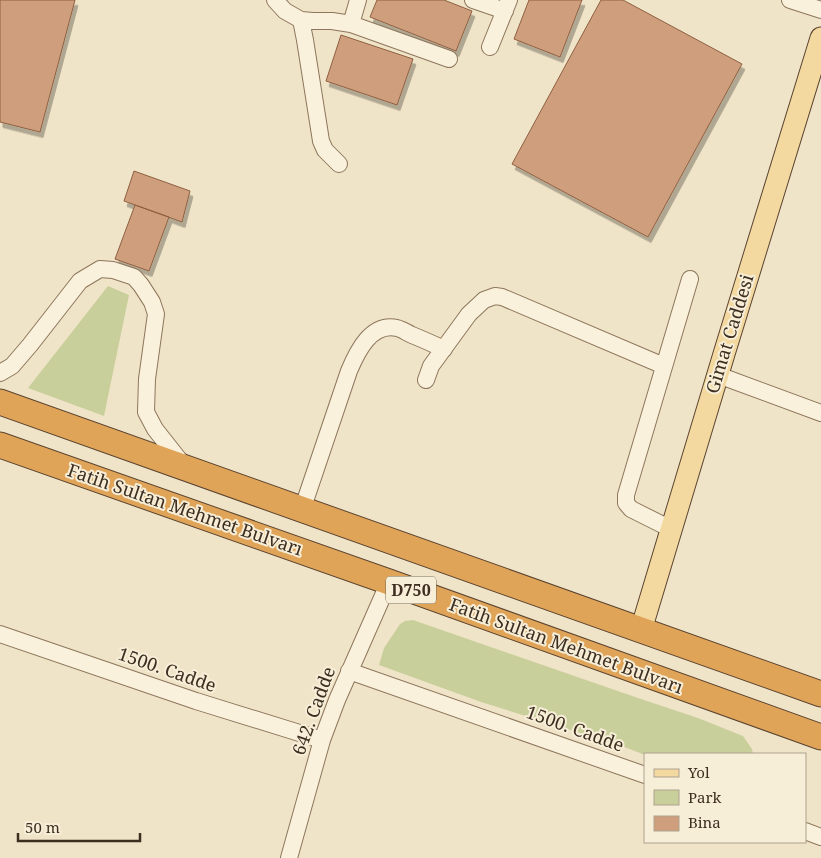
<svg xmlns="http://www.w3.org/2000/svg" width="821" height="858" font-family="'Noto Serif',serif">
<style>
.green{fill:#c9cf9b}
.building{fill:#cf9f7d;stroke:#8d5f41;filter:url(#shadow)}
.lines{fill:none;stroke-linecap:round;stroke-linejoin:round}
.minor-casing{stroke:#8d765c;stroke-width:18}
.major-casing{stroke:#5b4430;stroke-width:23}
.highway-casing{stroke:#5b4430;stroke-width:27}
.minor{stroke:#faf1dc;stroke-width:16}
.major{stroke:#f3d9a0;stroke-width:21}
.highway{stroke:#e0a458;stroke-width:25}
.labels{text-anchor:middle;stroke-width:4;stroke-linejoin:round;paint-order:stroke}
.shield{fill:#f7eed8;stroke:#756857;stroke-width:1}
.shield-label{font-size:16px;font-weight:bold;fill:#3d2e20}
.street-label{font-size:18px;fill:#3d2e20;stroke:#f7eed8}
</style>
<defs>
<filter id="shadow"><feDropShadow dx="3" dy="5.5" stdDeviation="0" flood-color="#0004"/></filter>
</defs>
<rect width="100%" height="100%" fill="#f0e4c8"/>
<path class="green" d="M108 286 129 295 104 416 28 388Z
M413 620 638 698 698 718 743 736 752 749 753 754 645 755 622 746 481 702 379 665 384 648 400 624 405 621Z"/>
<path class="building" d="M0 0H75L40 132 0 122Z
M377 0H444L472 11 456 51 370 17Z
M529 0H582L560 57 514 39Z
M601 0H623L742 64 648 237 512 164Z
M341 35 413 59 397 105 326 81Z
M134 171 190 191 182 222 124 201Z
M135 205 169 217 149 271 115 259Z"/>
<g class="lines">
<g class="minor-casing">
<path id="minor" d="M275 0 285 11 301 20 313 21H332L351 24 358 0
M473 0 505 11
M790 0 821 10
M301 20 305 40 321 141 325 150 339 164
M351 24 449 59
M490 47 509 0
M0 373 12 366 30 345 80 281 100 269 113 270 134 277 141 285 152 302 156 314 147 379 146 412 155 429 185 467
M718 375 821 413
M426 380 431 366 469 314 484 300 495 296 502 297 664 366
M302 510 349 371C357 352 371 322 397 328 402 329 407 333 412 335 422 339 433 344 444 349
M671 529 631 509 626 503V495L690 279
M0 634 196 701 322 740
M349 671 645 775
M805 831 821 837
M289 858 322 740 337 700 389 582"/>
</g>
<g class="major-casing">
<path id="major" d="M641 630 724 354 821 38"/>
</g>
<g class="highway-casing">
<path id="highway" d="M0 402 821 694
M0 445 389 582 821 737"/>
</g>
<use href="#minor" class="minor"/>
<use href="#major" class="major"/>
<use href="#highway" class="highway"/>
</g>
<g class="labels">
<rect class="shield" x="386" y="576.5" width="50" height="27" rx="4"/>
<g class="shield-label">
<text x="411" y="596">D750</text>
</g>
<g class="street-label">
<text transform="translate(730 334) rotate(-73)" y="6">Gimat Caddesi</text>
<text transform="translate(185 510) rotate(19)" y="6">Fatih Sultan Mehmet Bulvarı</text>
<text transform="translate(566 646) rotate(20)" y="6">Fatih Sultan Mehmet Bulvarı</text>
<text transform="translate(167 670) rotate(19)" y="6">1500. Cadde</text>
<text transform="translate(314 711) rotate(-70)" y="6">642. Cadde</text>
<text transform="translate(575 729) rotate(20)" y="6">1500. Cadde</text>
</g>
</g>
<rect x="644" y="753" width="162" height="90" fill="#f7eed8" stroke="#ada18e"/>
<rect x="654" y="769" width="25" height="8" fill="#f3d9a0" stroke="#ada18e"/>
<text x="688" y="778" font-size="15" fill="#3d2e20">Yol</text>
<rect x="654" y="790" width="25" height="15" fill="#c9cf9b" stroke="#ada18e"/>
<text x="688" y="803" font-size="15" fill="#3d2e20">Park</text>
<rect x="654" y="816" width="25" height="15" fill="#cf9f7d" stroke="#ada18e"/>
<text x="688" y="828" font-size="15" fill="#3d2e20">Bina</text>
<path d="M18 833v8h122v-8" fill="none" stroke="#3d2e20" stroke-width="2.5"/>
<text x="25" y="833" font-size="15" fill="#3d2e20" stroke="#f7eed8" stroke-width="4" paint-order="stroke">50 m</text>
</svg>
